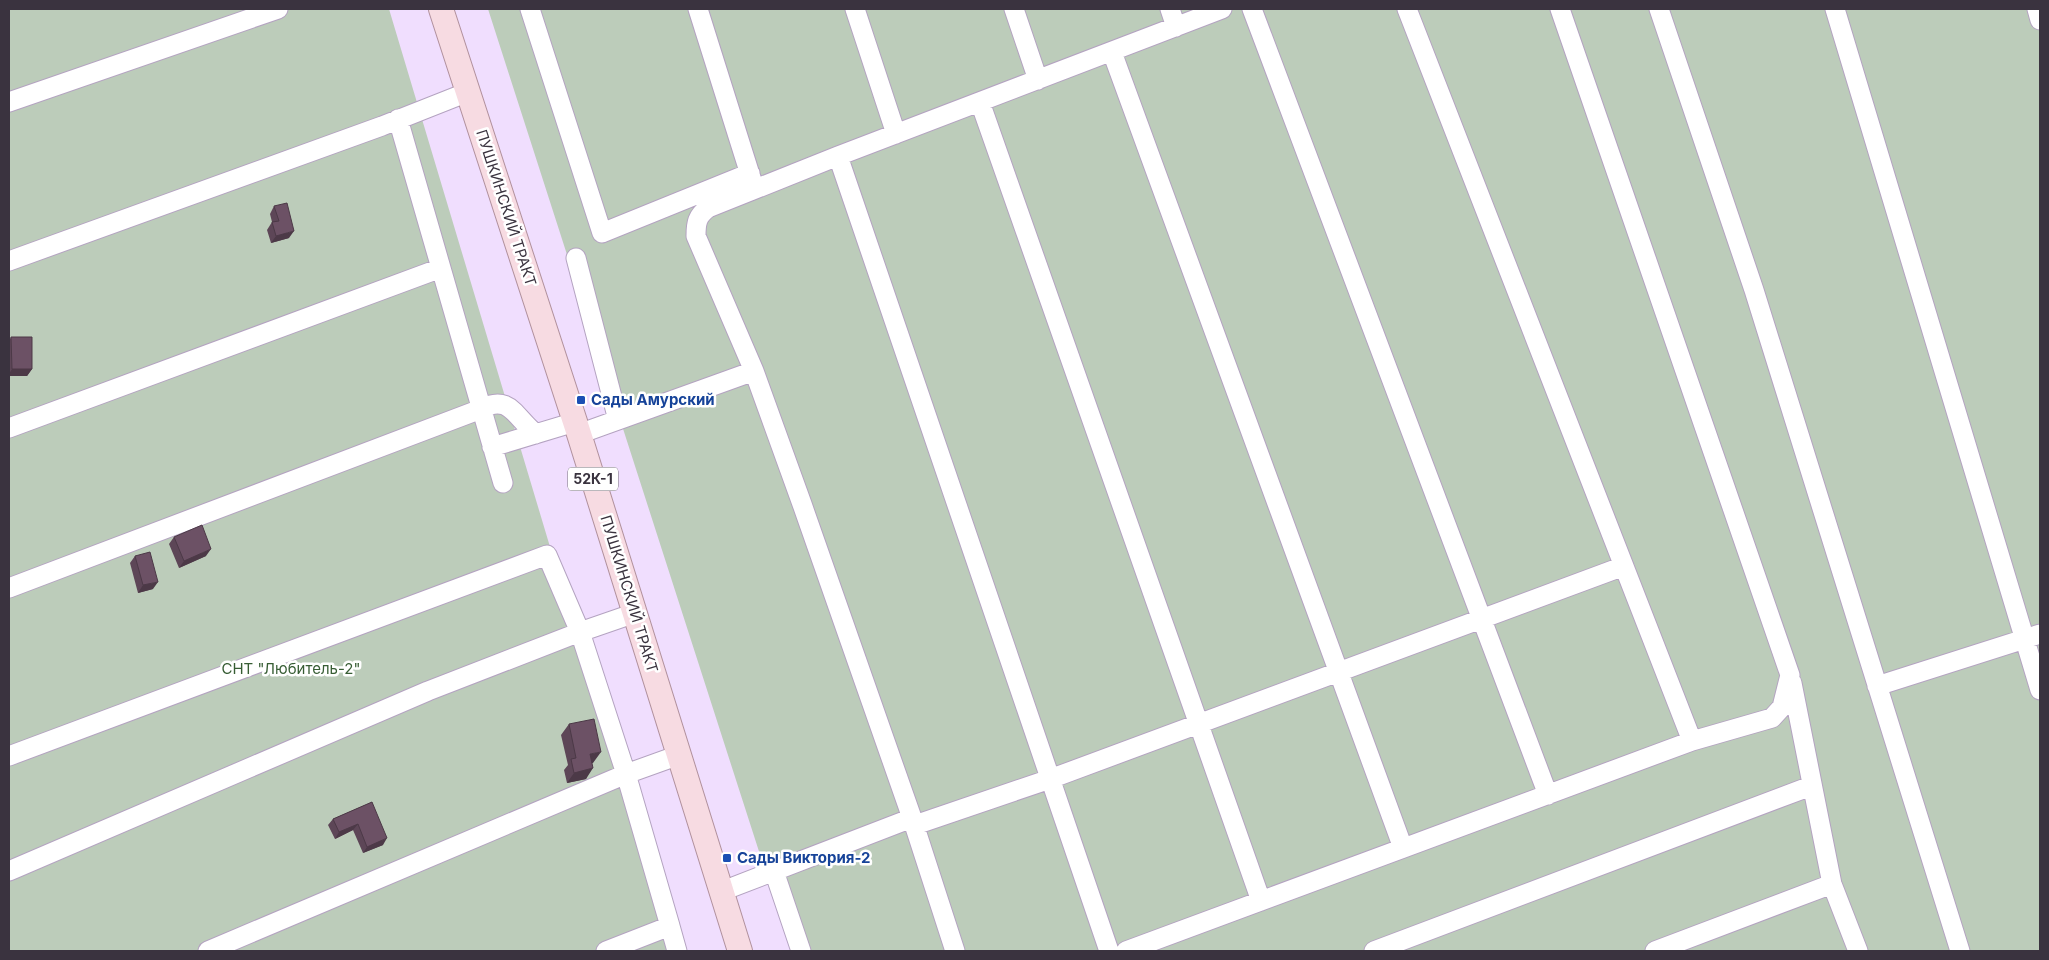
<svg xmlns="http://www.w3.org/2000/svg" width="2049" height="960" font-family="Inter,sans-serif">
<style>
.green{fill:#bcccba}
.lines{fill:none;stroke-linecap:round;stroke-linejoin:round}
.minor-casing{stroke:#b4a3c1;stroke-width:21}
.major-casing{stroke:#b1919d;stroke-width:26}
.minor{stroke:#fff;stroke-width:19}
.major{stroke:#f7dbe2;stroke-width:24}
.wall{fill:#5d4657}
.shaded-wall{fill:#4c3947}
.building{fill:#6c5165;stroke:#4c3947}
.transit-dot{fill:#1a4fb4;stroke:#fff;stroke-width:2}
.labels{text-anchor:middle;stroke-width:5;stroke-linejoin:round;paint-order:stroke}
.shield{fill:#fff;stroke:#757079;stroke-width:1}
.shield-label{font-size:14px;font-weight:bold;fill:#3a333f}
.street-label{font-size:15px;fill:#3a333f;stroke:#fff}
.transit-label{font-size:15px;font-weight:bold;fill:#164399;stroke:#fff;text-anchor:start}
.park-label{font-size:15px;fill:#375d34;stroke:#fff}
</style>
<rect width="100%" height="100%" fill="#f0defe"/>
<path class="green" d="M9 9H389L671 951H9Z
M488 9H2040V951H791Z"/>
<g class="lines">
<g class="minor-casing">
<path id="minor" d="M530 9 602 233 750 173
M698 9 753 184
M855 9 896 134
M1014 9 1038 80
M1170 9 1176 27
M1252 9 1548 795
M1407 9 1692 741
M1659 9 1754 290 1960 951
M1835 9 2040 690
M2037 9 2040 20
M1112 52 1403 848
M9 102 278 9
M980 102 1261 901
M398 119 503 483
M838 156 1109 951
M576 258 618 420
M9 261 382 126 468 92
M9 428 441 268
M579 434 754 371
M492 447 575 422
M9 588 481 409C510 393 515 418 536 434
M1792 683 1832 884 1858 951
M1877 686 2040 634
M9 756 547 555 580 632 626 774 670 926 606 951
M915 825 1050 779 1624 566
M9 871 428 691 580 632 635 613
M774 871 801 951
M720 892 912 818
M670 926 677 951
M208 951 626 774 679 755
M955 951 912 818 802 504 754 371 696 236C696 223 697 216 708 208L838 156 1222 9
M1126 951 1692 741 1772 718 1782 707 1790 675 1560 9
M1374 951 1811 786
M1655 951 1832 884"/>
</g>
<g class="major-casing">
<path id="major" d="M441 9 579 434 740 951"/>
</g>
<use href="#minor" class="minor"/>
<use href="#major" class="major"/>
</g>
<path class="wall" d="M274 206 289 238 271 243 267 230 272 222 270 214Z
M11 337 32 369 27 376H9V341Z
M174 537 206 556 179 568 169 544Z
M135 556 153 589 138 593 130 563Z
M569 724 593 763H592L586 779 567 783 564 770 568 765 561 735Z
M372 802 383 845 363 853 353 830 335 839 328 825 333 819Z"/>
<path class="shaded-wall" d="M294 231 289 238 271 243 276 236Z
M12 369H32L27 376H9V374Z
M211 549 206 556 179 568 184 561Z
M158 582 153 589 138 593 143 585Z
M601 752 593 763 583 765 590 754Z
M593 768 586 779 567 783 574 773Z
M358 824 353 830 335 839 339 832Z
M387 838 383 845 363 853 367 847Z"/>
<path class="building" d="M287 203 294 231 276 236 272 222 279 221 274 206Z
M11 337H32V369H12Z
M202 525 211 549 184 561 174 537Z
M150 552 158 582 143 585 135 556Z
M594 719 601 752 590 754 593 768 574 773 571 759 576 758 569 724Z
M372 802 387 838 367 847 358 824 339 832 333 819Z"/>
<g class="transit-dot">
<rect x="576" y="395" width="10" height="10" rx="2.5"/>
<rect x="722" y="853" width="10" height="10" rx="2.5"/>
</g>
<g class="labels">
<rect class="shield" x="568" y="467.5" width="50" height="23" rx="4"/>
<g class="shield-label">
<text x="593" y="484">52К-1</text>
</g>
<g class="street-label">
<text transform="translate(506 208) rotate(72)" y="5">ПУШКИНСКИЙ ТРАКТ</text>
<text transform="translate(629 594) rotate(73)" y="5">ПУШКИНСКИЙ ТРАКТ</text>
</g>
<g class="transit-label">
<text x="591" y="405">Сады Амурский</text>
<text x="737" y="863">Сады Виктория-2</text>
</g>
<g class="park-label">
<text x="291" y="674">СНТ "Любитель-2"</text>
</g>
</g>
<rect width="2049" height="960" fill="none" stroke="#3a333f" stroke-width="20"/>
</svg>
